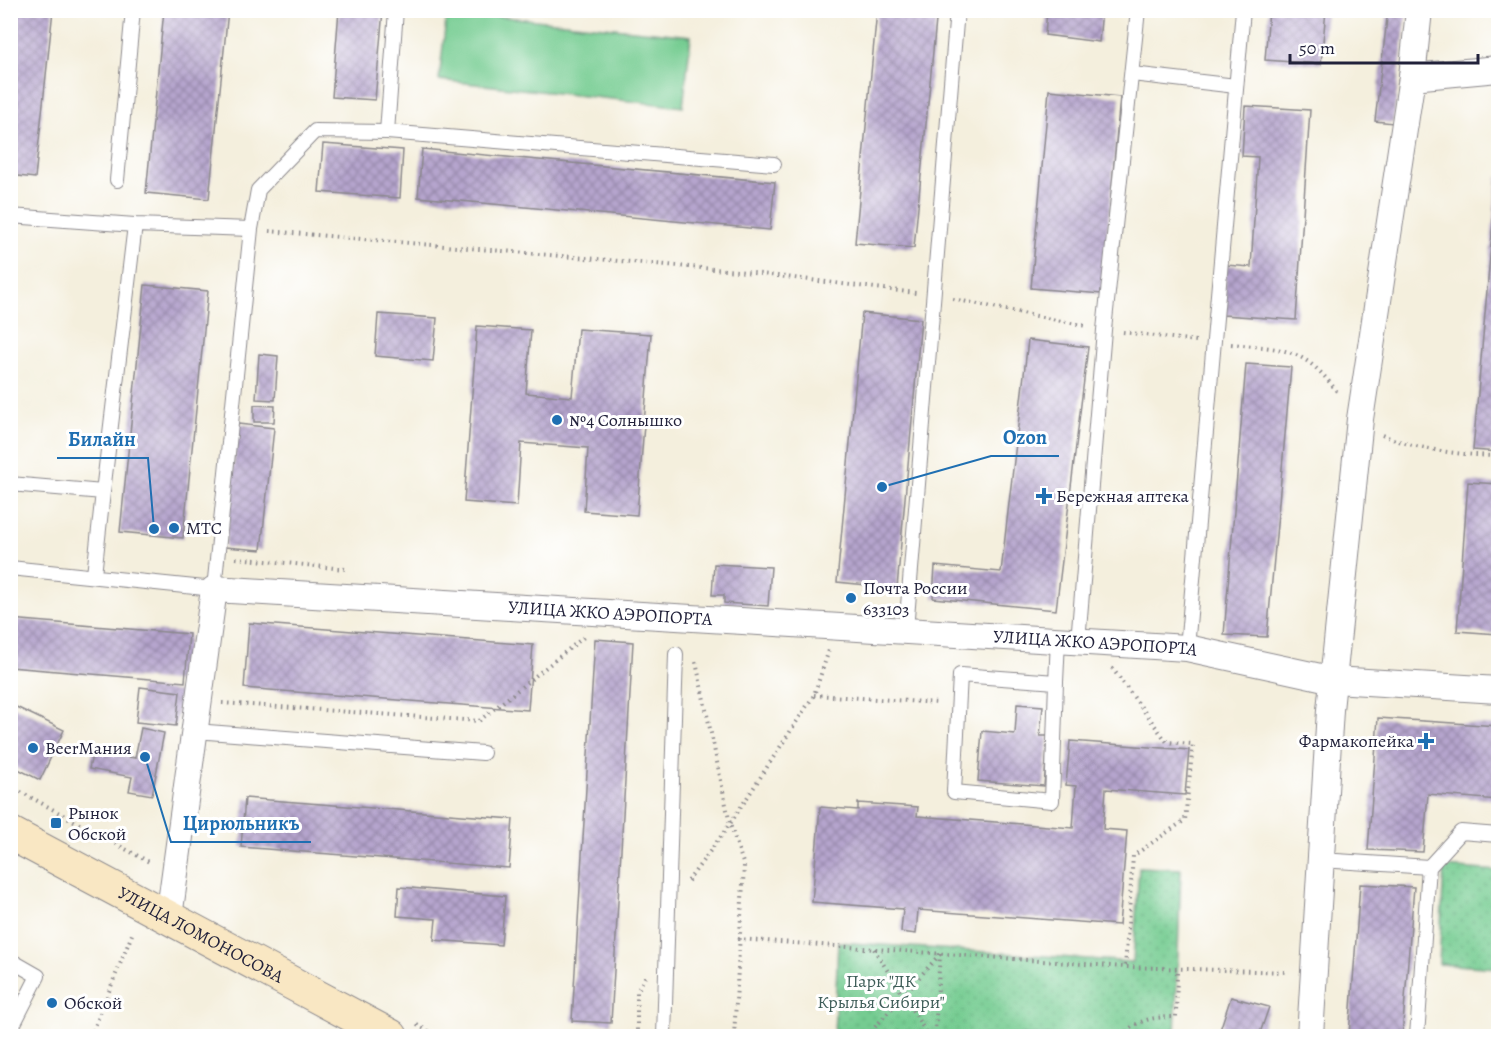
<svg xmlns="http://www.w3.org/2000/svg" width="1509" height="1047" font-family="Alegreya,serif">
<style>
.park{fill:url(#park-dots);stroke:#4b7766;stroke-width:1.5}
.pitch{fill:#74cc91;stroke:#4b7766;stroke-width:1.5}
.building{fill:url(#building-cross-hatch)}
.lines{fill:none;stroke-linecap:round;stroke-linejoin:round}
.lane-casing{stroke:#8b888c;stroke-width:16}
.street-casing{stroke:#8b888c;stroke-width:28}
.secondary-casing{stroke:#8b888c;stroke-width:35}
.path{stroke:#8b888c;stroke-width:4;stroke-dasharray:1.5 4.5;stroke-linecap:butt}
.lane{stroke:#fff;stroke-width:14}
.street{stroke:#fff;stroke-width:26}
.secondary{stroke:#f9e7c3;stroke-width:33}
.poi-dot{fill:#1f6fb2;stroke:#fff;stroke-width:2}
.labels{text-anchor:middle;stroke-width:6;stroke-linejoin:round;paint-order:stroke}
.poi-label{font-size:18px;fill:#22223b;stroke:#fff;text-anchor:start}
.street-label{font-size:18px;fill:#22223b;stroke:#fff}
.park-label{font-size:18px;fill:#3f5e59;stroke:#fff}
.leader{fill:none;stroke:#1f6fb2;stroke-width:2}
.callout-dot{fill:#1f6fb2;stroke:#fff;stroke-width:2}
.callout-label{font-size:20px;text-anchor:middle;font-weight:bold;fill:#1f6fb2;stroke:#fff;stroke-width:6;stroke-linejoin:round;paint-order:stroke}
</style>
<defs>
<pattern id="park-dots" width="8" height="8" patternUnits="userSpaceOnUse" patternTransform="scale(1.5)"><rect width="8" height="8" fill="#74cc91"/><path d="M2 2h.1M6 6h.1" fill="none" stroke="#64af7e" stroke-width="1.8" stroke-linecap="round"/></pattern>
<pattern id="building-cross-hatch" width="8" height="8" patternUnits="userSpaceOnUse" patternTransform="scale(1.5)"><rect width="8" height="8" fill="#b6a5ce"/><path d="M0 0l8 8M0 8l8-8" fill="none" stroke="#9486a8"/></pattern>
</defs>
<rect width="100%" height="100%" fill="#fff"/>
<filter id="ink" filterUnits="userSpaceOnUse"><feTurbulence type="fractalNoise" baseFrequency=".0167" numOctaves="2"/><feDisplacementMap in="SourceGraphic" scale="12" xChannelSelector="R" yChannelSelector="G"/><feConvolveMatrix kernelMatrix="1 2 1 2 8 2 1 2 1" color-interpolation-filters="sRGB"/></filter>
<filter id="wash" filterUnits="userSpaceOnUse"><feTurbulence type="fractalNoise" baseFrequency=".008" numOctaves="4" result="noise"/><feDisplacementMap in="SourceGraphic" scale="24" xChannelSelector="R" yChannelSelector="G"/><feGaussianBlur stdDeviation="1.35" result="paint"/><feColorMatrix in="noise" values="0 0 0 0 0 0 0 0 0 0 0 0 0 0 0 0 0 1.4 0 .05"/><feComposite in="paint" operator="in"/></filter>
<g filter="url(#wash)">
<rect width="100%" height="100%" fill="#f4efdd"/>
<path class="park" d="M1139 867 1181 869 1175 1036H834L838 942 1133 962Z
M1444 867 1498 871V968L1439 964Z"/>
<path class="pitch" d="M447 11 691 36 683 107 439 80Z"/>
<g id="blocks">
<path class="building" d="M10 10H53L35 178 10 175Z
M164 10H228L209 199 146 193Z
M339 10H383L375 100 332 97Z
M877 10H937L914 248 855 243Z
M1047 10H1102L1099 42 1045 35Z
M1269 10H1326L1321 64 1265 60Z
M1388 10H1407L1393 123 1375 121Z
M1049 90 1120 97 1102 294 1031 288Z
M1245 106 1310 110 1296 320 1223 315 1226 265 1251 267 1258 157 1242 156Z
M323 144 403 150 400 198 319 192Z
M422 149 775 182 770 230 418 197Z
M1497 177H1498V452L1473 450Z
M145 285 208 291 183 538 120 532Z
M862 313 921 319 897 588 837 582Z
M378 314 437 318 433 361 375 356Z
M477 326 531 330 526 393 572 397 578 329 651 334 637 515 584 511 588 448 521 443 517 506 464 502Z
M1028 340 1088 347 1056 610 933 598 935 566 1001 572Z
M259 354 278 356 275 400 256 399Z
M1246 364 1291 367 1267 637 1224 635Z
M254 405 275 406 274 422H254Z
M238 424 274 428 261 550 225 547Z
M1468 482 1498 484V634L1457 631Z
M714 564 771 567 768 606 724 603V595H712Z
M10 619 189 634 185 682 10 667Z
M249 623 533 645 528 710 244 688Z
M595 639 633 642 611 1023 572 1021Z
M140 687 180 692 176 726 136 722Z
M10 704 64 730 40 780 10 765Z
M1017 704 1043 706 1040 736H1048L1044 786 978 781 982 731 1015 734Z
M1378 718 1498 726V800L1428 794 1423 852 1368 850Z
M141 728 164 733 152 795 129 791 132 777 89 769 93 750 135 758Z
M1070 741 1189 750 1185 795 1106 789 1103 829 1127 831 1119 925 918 910 916 934 901 932 903 909 812 902 820 807 858 810V803L918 807 917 816 1073 828 1076 786 1066 785Z
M245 798 513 819 509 868 241 847Z
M1360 884 1414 887 1402 1036H1349Z
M399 887 505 896 501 945 434 940 436 919 397 916Z
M1231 997 1269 1007 1259 1036H1218Z"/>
</g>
</g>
<g filter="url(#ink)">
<use href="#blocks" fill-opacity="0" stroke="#8b888c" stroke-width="1.5"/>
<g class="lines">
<g class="lane-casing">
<path id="lane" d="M1132 74 1236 86
M387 132 774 164
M117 180 133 10
M10 216 135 225 251 229 214 589 10 568
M251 229 258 190 315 131 387 132 396 10
M10 484 103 492 94 575
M103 492 135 225
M906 630 957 10
M1078 641 1104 330 1138 10
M1187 648 1243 10
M1056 682 1052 801 954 792 960 675 1056 682 1058 640
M195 731 483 753
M1321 860 1429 867 1461 832 1498 835
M10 960 38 976 10 1031
M664 1036 676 654
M1417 1036 1429 867"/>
</g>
<g class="street-casing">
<g id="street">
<path d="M1412 77 1498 69"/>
<path id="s1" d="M169 917 214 589 1187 648 1334 680 1498 690"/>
<path d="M1310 1036 1330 710 1360 419 1412 77 1419 10"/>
</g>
</g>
<g class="secondary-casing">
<g id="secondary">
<path id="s2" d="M10 833 391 1036"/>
</g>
</g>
<path class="path" d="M269 231 737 271 916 293
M953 299 1086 326
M1123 332 1196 341
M1231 344C1284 349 1304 347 1338 393
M1382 435C1420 450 1458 455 1498 456
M236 558 345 569
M696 662 730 824 744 866 734 1036
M1112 668 1167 742 1193 744 1185 820 1133 856 1125 967
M814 695 939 703
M222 703 479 721 584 637
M10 786 151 863
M688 881 730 824 814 695 829 650
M738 939 1125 967 1288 972
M874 949 927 1034
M417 1025 438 1036
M935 1033 940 954
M91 1036 133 932
M637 1036V992L646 975
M867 1036 940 954
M925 1036 935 1033 943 1036
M1122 1036C1137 1019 1153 1017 1176 1017L1177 970"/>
<use href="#lane" class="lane"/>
<use href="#street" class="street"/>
<use href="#secondary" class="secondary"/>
</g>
</g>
<g class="poi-dot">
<circle cx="557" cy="420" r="6"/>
<path d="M1041 487h6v6h6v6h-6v6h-6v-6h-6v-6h6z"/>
<circle cx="174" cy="528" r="6"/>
<circle cx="851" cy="598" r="6"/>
<path d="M1423 732h6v6h6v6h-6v6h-6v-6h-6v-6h6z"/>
<circle cx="33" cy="748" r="6"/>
<rect x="50" y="817" width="12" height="12" rx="3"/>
<circle cx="52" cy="1003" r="6"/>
</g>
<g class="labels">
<g class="poi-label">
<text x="569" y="426">№4 Солнышко</text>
<text x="1056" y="502">Бережная аптека</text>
<text x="186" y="534">МТС</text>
<text x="863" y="594">Почта России<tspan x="863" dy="21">633103</tspan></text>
<text x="1414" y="747" text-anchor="end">Фармакопейка</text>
<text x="45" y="754">BeerМания</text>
<text x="68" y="819">Рынок<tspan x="68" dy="21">Обской</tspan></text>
<text x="64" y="1009">Обской</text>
</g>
<g class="street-label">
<text dy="6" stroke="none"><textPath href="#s1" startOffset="728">УЛИЦА ЖКО АЭРОПОРТА</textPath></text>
<text dy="6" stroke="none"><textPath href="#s1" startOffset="1214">УЛИЦА ЖКО АЭРОПОРТА</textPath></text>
<text dy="6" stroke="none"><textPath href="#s2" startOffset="216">УЛИЦА ЛОМОНОСОВА</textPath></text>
</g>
<g class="park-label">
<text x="881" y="987">Парк "ДК<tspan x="881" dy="21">Крылья Сибири"</tspan></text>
</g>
</g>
<path class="leader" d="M882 487L991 456H1059M154 529L148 458H57M145 757L171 842H311"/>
<g class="callout-dot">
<circle cx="882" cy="487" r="6"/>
<circle cx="154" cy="529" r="6"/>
<circle cx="145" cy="757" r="6"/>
</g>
<g class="callout-label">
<text x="1025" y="444">Ozon</text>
<text x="102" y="446">Билайн</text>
<text x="241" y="830">Цирюльникъ</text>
</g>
<rect width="1509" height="1047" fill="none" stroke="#fff" stroke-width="36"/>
<path d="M1290 54v9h188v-9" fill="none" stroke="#22223b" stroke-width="3"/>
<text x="1299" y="54" font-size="18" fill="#22223b" stroke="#ffffff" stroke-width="4.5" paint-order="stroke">50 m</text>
</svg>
